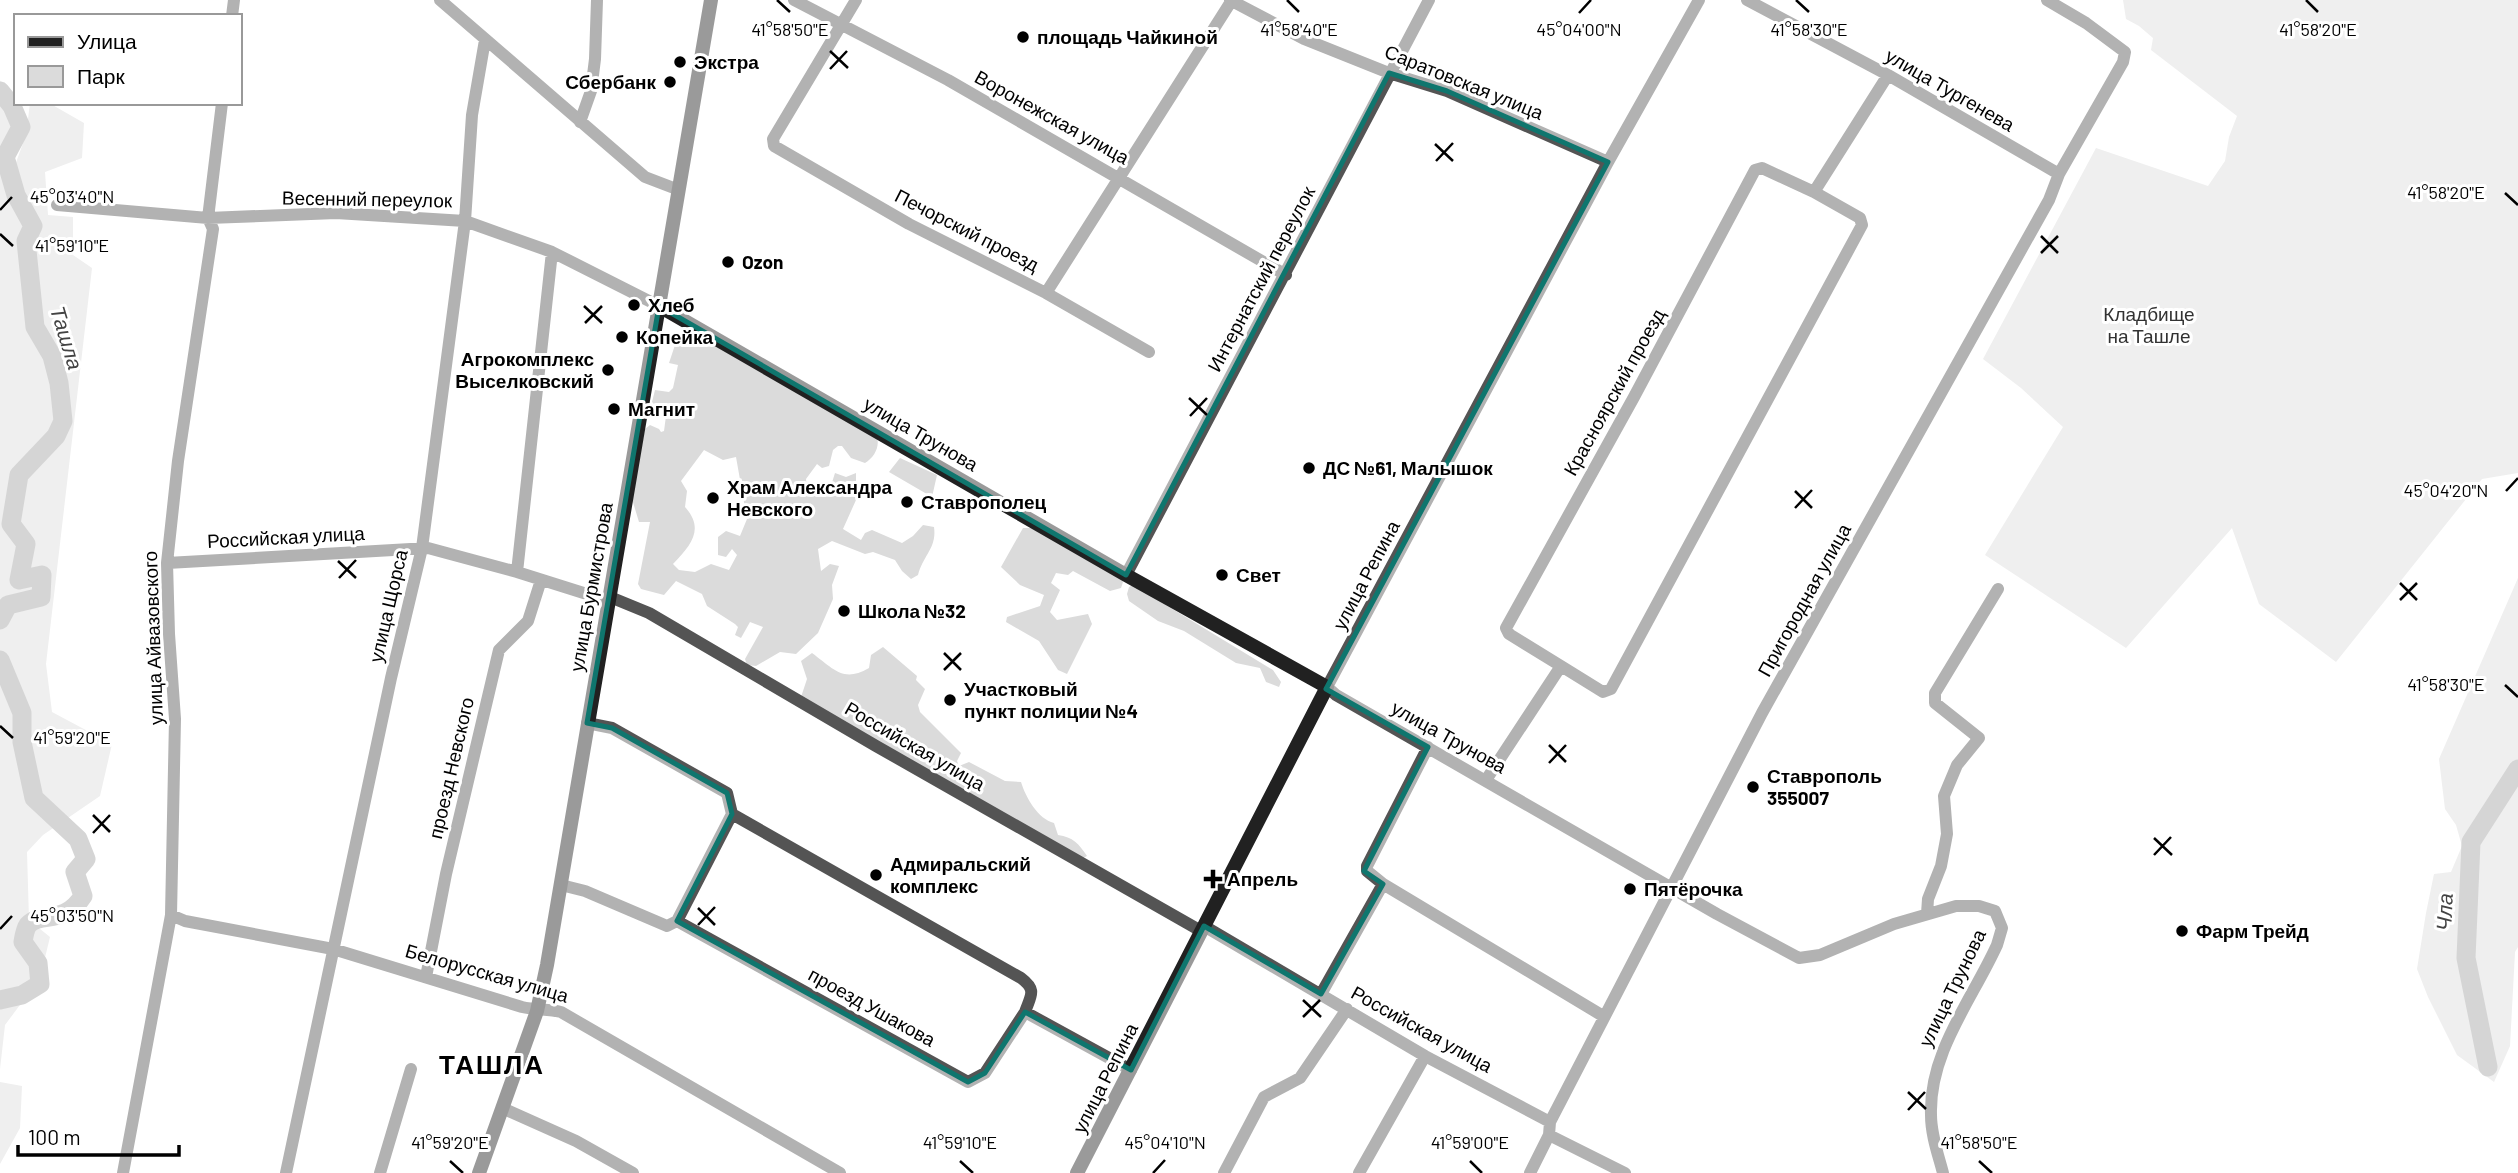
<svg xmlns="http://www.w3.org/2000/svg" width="2518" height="1173" font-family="Barlow,sans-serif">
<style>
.green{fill:#dbdbdb;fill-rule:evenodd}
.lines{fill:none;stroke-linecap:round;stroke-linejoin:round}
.river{stroke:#a2a2a2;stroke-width:19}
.street{stroke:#545454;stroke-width:12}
.secondary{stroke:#212121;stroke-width:14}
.marked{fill:none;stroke:#0f766e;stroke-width:5;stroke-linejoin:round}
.ticks{fill:none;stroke:#000;stroke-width:2.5}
.poi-dot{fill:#000;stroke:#fff;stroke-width:2.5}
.labels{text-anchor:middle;stroke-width:6;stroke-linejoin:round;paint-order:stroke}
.poi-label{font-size:19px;font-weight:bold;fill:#000;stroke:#fff;text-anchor:start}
.street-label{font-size:19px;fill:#000;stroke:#fff}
.park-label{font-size:19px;fill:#323232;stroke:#fff}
.water-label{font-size:21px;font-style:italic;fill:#434343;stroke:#fff}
.district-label{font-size:26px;font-weight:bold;letter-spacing:2px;fill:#000;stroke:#fff}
.ticks-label{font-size:18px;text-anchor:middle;fill:#000;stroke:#fff;stroke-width:6;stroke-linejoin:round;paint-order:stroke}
</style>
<rect width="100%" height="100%" fill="#fff"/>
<path class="green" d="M2123 0H2518V473L2482 479 2336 662 2259 604 2232 528 2126 648 1985 555 2063 427 2021 388 1983 359 2096 148 2208 186 2225 161 2229 137 2237 116 2151 50 2153 38 2139 26 2126 19Z
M0 80 15 130 9 143 0 151Z
M30 103H49L84 123 82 158 45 172 48 215 73 217V255L92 268 46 664 52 712 112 744 100 796 43 835 27 852 29 920 50 937 40 978 5 1025 0 1069V172L14 168 26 135Z
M693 333 877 437C880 447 874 458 865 463L851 458 842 446H838L833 450 829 466 822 468 817 464 806 479 807 489 816 496 828 495 835 473 846 477 856 473V500L843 529 861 540 865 533 872 530 902 543 913 536 923 525 934 527C937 548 923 555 918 575L911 579 902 571 895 560 873 552 865 554 832 541 818 549 821 571 830 564 839 566 832 585 833 599 818 633 796 654 780 652 756 666 747 665 745 659 763 627 750 622 741 638 735 635 738 627 735 624 707 606 702 594 676 581 664 595 641 589 638 584 650 522H639L632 499 645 429 650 425 659 429 661 432 664 431 666 416 652 402 655 390 669 392 673 388 678 365 669 363 675 345 688 347ZM704 450 723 460 736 457 747 519 740 536 726 531 718 537V555L726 557 732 549 737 555 729 570 711 564 695 572 679 570 673 564C691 545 705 529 685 507L687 491 681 481Z
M900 458 937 475 932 497 889 472Z
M1023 528H1033L1121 577 1123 582 1121 588 1110 591 1073 571 1068 575 1056 573 1051 583 1060 590 1050 612 1057 620 1088 614 1092 624 1067 674 1058 670 1039 641 1006 622 1007 617 1040 606 1044 595 1020 585 1001 567Z
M2518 578V947L2515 952 2510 1046 2494 1082 2457 1055 2428 997 2417 969 2426 913 2434 874 2451 872 2462 846 2456 825 2445 809 2439 759Z
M1133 585 1273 670 1281 682 1279 687 1266 682 1260 668 1236 663 1184 631 1158 621 1129 601 1127 594 1129 587Z
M883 647 917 676 916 680 925 689 918 705 920 712 961 753 957 761 959 766 969 762 1005 781 1021 782C1026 798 1038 819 1054 823L1058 835C1073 837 1079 844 1087 856L1081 859 801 697 807 679 801 661 812 653C834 669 843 683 869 668L871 655Z
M0 1082 22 1086 20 1128 0 1164Z"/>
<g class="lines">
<path class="river" d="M0 91 12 106 21 127 5 157 16 195 33 226 26 241 35 327 52 356 59 383 63 421 56 436 19 475 11 524 26 544 19 580 42 575 41 597 8 605 0 620
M0 660 22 713V742L34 798 78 839 86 859 75 872 83 896C64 926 40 911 28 925 25 929 24 936 23 942L38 963 40 984 22 995 0 1000
M2488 1067 2466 958 2471 842 2518 769"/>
<path class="street" d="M440 0 645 177 679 190
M794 0 948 80 1286 275
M856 0 773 139 774 146 909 224 1046 293 1149 352
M1230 0 1304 39 1389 73 1447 91 1608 162
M1699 0 1608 162 1327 687 1336 695 1717 914 1799 958 1820 955 1894 924 1956 906H1979L1995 911 2002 928 1997 945C1972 1000 1929 1052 1931 1115 1931 1135 1938 1154 1943 1173
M1747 0 1888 75 2059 174
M232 16 234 0
M580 122 591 91 595 59 597 0
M57 205 208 218 336 213 465 221 552 252 659 306
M1046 293 1232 0
M167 563 428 548 517 572 609 601
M517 572 552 252
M1126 575 1429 0
M610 597 649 613 876 746 1201 931
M1561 666 1603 692 1611 689 1862 225 1860 218 1814 192
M587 723 612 728 727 793 732 814 1021 978C1037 990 1031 995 1025 1012L1131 1070
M1428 747 1367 866V871L1383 884 1603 1016
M1486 780 1561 666 1509 634 1506 628 1634 397 1755 170 1762 168 1814 192 1888 75
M561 885 585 891 667 926 677 921 968 1082 985 1073 1025 1012
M1927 914 1928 899 1941 866 1947 834 1944 796 1957 765 1979 738 1935 703V693L1998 589
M171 915 185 921 333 949 522 1007C535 1010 548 1009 561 1012L840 1173
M677 921 732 814
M1204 926 1425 1056 1550 1122
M426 977 446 874 499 650 528 621 541 580
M1321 994 1383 884
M502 1108 576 1141 633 1173
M1549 1135 1625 1173
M123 1173 171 915 175 719 169 634 167 563 178 461 213 229 208 218 222 103
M286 1173 391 678 422 548 465 221 472 115 485 40
M380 1173 411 1069
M1224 1173 1264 1097 1300 1078 1347 1009
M1359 1173 1425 1056
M1530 1173 1549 1135 1550 1122 1762 713 2049 200 2059 174 2123 62 2125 52 2086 23 2047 0"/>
<path class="secondary" d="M659 306 1126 575 1327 687 1077 1173
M479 1173 537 1011 547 965 711 0"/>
</g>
<path d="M0 0H2518V1173H0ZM1389 73 1447 91 1608 162 1326 689 1428 747 1364 871 1383 884 1321 994 1204 926 1131 1070 1025 1012 985 1073 968 1082 677 921 732 814 727 793 612 728 587 723 659 306 1126 575Z" fill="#fff" fill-opacity=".55" fill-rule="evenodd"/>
<path class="marked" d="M1389 73 1447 91 1608 162 1326 689 1428 747 1364 871 1383 884 1321 994 1204 926 1131 1070 1025 1012 985 1073 968 1082 677 921 732 814 727 793 612 728 587 723 659 306 1126 575Z"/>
<path class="ticks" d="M777 0 790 12M1287 0 1299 12M1796 0 1809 12M2306 0 2318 12M1579 13 1591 0M830 51 848 68M830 69 847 51M1435 144 1453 161M1436 161 1453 143M2505 193 2518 205M0 210 12 197M0 234 13 246M2041 236 2058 253M2041 253 2058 236M584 306 602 323M585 323 602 306M1189 398 1207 415M1190 416 1207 398M1795 491 1812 508M2506 491 2518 478M1795 508 1812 490M338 561 356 578M339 578 356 560M2400 583 2417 600M2400 600 2417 583M944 653 961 670M944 670 961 653M2505 685 2518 697M0 726 13 738M1549 745 1566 762M1549 763 1566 745M93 815 110 832M93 833 110 815M2154 838 2172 855M2154 855 2171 837M698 908 715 925M698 925 715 907M0 929 12 916M1303 1000 1321 1017M1303 1017 1320 1000M1908 1092 1926 1109M1908 1110 1925 1092M450 1161 463 1173M960 1161 973 1173M1470 1161 1482 1173M1979 1161 1992 1173M1153 1173 1165 1160"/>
<g class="poi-dot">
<circle cx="1023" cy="37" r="7"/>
<circle cx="680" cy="62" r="7"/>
<circle cx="670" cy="82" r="7"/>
<circle cx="728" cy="262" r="7"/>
<circle cx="634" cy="305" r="7"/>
<circle cx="622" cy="337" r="7"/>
<circle cx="608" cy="370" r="7"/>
<circle cx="614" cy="409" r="7"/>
<circle cx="1309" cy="468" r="7"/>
<circle cx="713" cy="498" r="7"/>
<circle cx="907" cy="502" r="7"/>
<circle cx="1222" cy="575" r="7"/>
<circle cx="844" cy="611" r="7"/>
<circle cx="950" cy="700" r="7"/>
<circle cx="1753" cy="787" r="7"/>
<circle cx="876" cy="875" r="7"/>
<path d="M1209.5 868.5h7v7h7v7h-7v7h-7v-7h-7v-7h7z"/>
<circle cx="1630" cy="889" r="7"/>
<circle cx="2182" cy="931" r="7"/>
</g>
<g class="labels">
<g class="poi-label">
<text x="1037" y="44">площадь Чайкиной</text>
<text x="694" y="69">Экстра</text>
<text x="656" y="89" text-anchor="end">Сбербанк</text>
<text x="742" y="269">Ozon</text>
<text x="648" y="312">Хлеб</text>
<text x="636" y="344">Копейка</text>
<text x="594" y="366" text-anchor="end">Агрокомплекс<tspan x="594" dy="22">Выселковский</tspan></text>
<text x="628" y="416">Магнит</text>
<text x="1323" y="475">ДС №61, Малышок</text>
<text x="727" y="494">Храм Александра<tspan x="727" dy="22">Невского</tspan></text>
<text x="921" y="509">Ставрополец</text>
<text x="1236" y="582">Свет</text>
<text x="858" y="618">Школа №32</text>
<text x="964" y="696">Участковый<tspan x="964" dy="22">пункт полиции №4</tspan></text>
<text x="1767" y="783">Ставрополь<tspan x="1767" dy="22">355007</tspan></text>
<text x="890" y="871">Адмиральский<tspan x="890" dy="22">комплекс</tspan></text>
<text x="1227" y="886">Апрель</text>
<text x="1644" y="896">Пятёрочка</text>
<text x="2196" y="938">Фарм Трейд</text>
</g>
<g class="street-label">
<text transform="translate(1464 82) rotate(22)" y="7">Саратовская улица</text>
<text transform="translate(1950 90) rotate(30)" y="7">улица Тургенева</text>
<text transform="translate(1052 117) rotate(29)" y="7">Воронежская улица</text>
<text transform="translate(367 199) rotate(1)" y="7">Весенний переулок</text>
<text transform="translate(967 230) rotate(27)" y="7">Печорский проезд</text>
<text transform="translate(1261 279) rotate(-62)" y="7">Интернатский переулок</text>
<text transform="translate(1614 392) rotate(-61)" y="7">Красноярский проезд</text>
<text transform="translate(921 434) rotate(30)" y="7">улица Трунова</text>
<text transform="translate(286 537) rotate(-3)" y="7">Российская улица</text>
<text transform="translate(1366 575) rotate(-62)" y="7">улица Репина</text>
<text transform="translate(591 587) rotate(-80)" y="7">улица Бурмистрова</text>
<text transform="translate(1804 600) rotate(-61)" y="7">Пригородная улица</text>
<text transform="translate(388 606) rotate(-77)" y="7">улица Щорса</text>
<text transform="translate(153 638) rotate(-92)" y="7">улица Айвазовского</text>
<text transform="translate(1449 737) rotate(29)" y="7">улица Трунова</text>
<text transform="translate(915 746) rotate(30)" y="7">Российская улица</text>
<text transform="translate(451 768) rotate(-77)" y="7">проезд Невского</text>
<text transform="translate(487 973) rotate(16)" y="7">Белорусская улица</text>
<text transform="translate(1952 988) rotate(-64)" y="7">улица Трунова</text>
<text transform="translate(872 1007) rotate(29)" y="7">проезд Ушакова</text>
<text transform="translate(1422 1029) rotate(29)" y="7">Российская улица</text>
<text transform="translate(1105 1078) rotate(-63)" y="7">улица Репина</text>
</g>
<g class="park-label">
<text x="2149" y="321">Кладбище<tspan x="2149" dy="22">на Ташле</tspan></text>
</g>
<g class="water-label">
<text transform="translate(66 338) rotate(73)" y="7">Ташла</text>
<text transform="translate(2445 912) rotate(-87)" y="7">Чла</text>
</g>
<g class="district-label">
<text x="492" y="1074">ТАШЛА</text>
</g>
</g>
<g class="ticks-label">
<text x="790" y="36">41°58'50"E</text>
<text x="1299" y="36">41°58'40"E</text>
<text x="1809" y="36">41°58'30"E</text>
<text x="2318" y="36">41°58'20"E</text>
<text x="1579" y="36">45°04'00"N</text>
<text x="2446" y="199">41°58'20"E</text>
<text x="72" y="203">45°03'40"N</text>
<text x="72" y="252">41°59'10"E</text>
<text x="2446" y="497">45°04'20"N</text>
<text x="2446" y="691">41°58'30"E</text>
<text x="72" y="744">41°59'20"E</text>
<text x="72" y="922">45°03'50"N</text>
<text x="1165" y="1149">45°04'10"N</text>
<text x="450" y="1149">41°59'20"E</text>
<text x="960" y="1149">41°59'10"E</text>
<text x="1470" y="1149">41°59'00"E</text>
<text x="1979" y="1149">41°58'50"E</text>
</g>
<rect x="14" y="14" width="228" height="91" fill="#ffffff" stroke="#999999" stroke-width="2"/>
<rect x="28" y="37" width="35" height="10" fill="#212121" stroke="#999999" stroke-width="2"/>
<text x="77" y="49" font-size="21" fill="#000000">Улица</text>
<rect x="28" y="66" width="35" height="21" fill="#dbdbdb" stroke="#999999" stroke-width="2"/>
<text x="77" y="84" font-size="21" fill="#000000">Парк</text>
<path d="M18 1145v10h161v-10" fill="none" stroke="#000000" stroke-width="3.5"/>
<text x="28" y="1145" font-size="21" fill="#000000" stroke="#ffffff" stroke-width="5" paint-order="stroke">100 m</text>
</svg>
